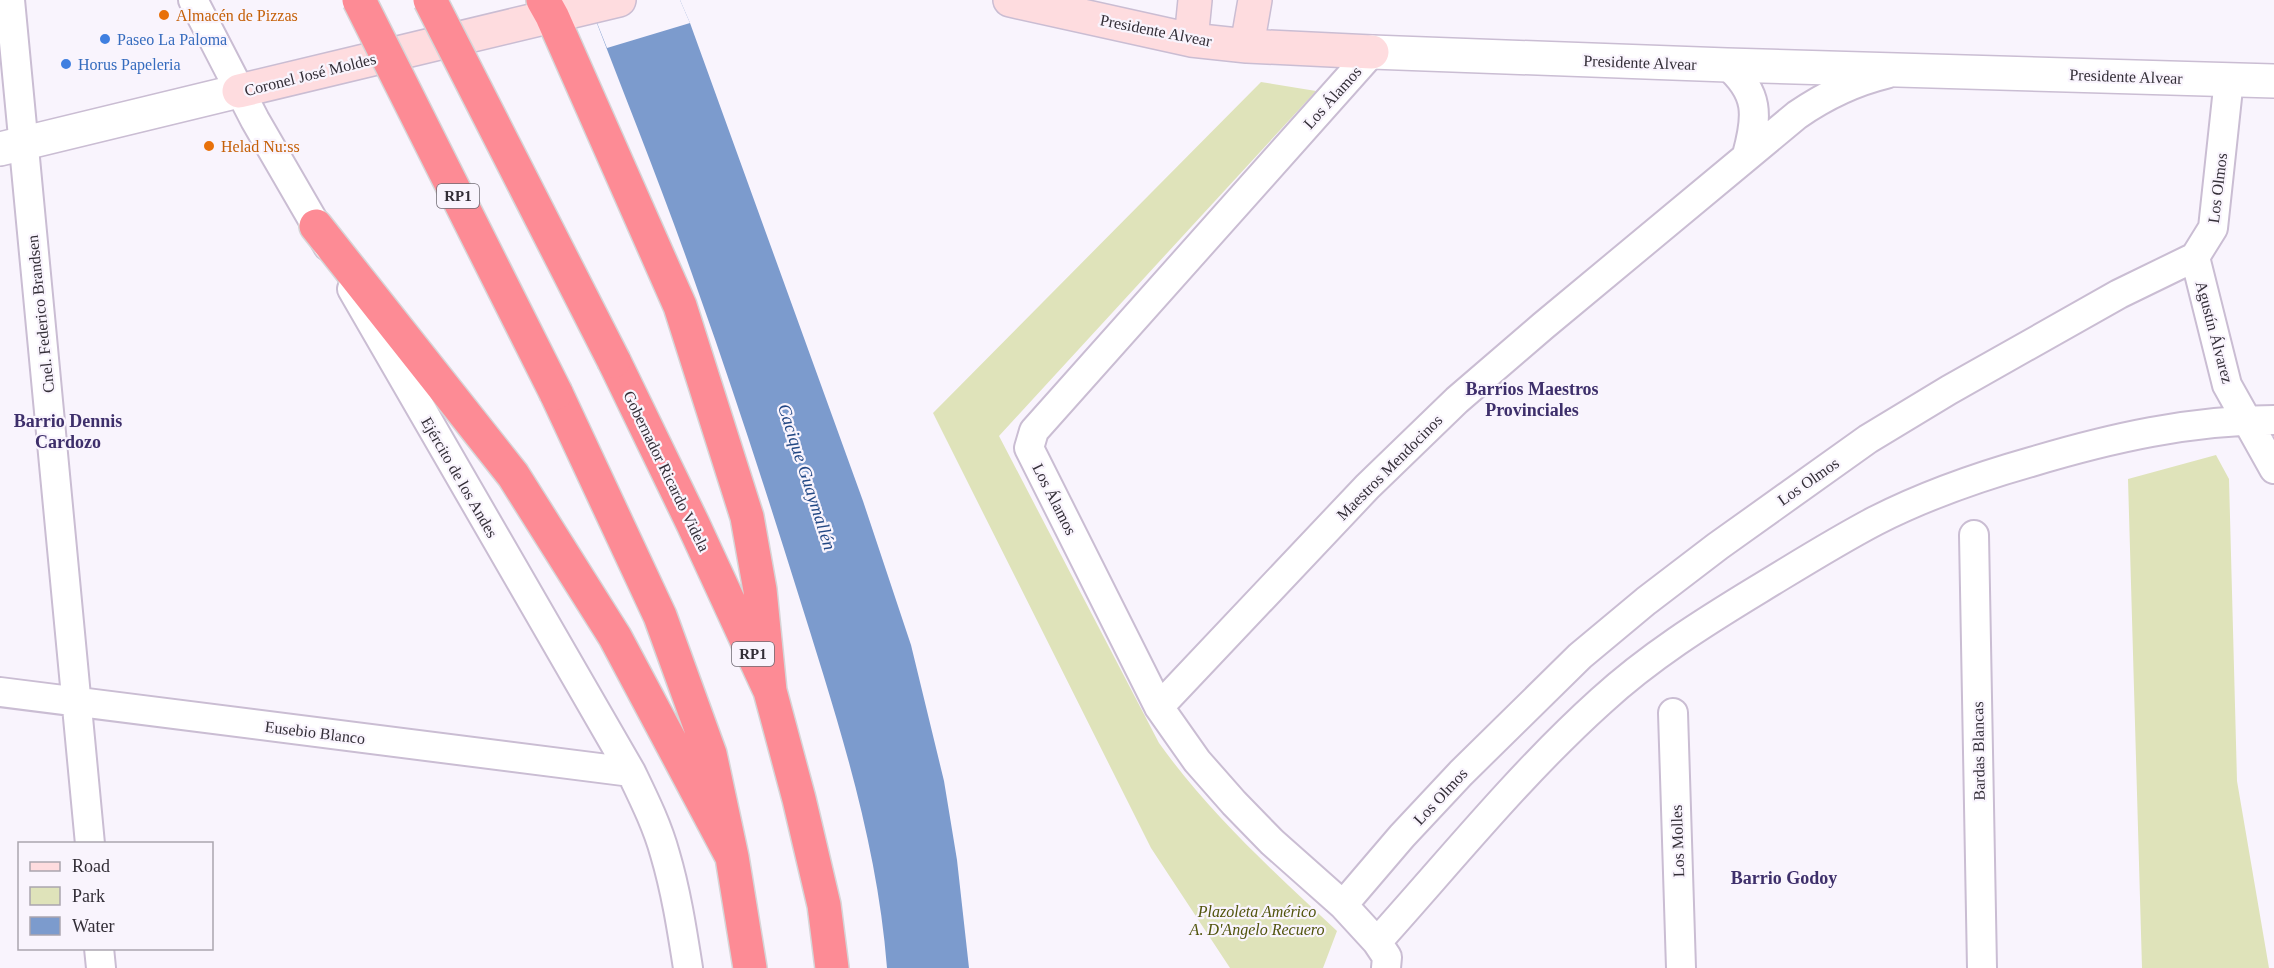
<svg xmlns="http://www.w3.org/2000/svg" width="2274" height="968" font-family="Georgia,serif">
<style>
.green{fill:#dfe3ba}
.water{fill:#7c9bcd}
.pier{fill:#f9f4fd}
.lines{fill:none;stroke-linecap:round;stroke-linejoin:round}
.minor-casing{stroke:#cabdd3;stroke-width:32}
.tertiary-casing{stroke:#cabdd3;stroke-width:36}
.secondary-casing{stroke:#cabdd3;stroke-width:36}
.motorway-casing{stroke:#d6d5d7;stroke-width:36}
.minor{stroke:#fff;stroke-width:28}
.tertiary{stroke:#fff;stroke-width:33}
.secondary{stroke:#fedcdf;stroke-width:33}
.motorway{stroke:#fd8b95;stroke-width:33}
.motorway-bridge-casing{stroke:#d6d5d7;stroke-width:36;stroke-linecap:butt}
.motorway-bridge{stroke:#fd8b95;stroke-width:33}
.food-dot{fill:#e8710a;stroke:#f9f4fd;stroke-width:2}
.shop-dot{fill:#3f7fe0;stroke:#f9f4fd;stroke-width:2}
.labels{text-anchor:middle;stroke-width:4.5;stroke-linejoin:round;paint-order:stroke}
.shield{fill:#f9f4fd;stroke:#6e6972;stroke-width:1.5}
.shield-label{font-size:15px;font-weight:bold;fill:#332e37}
.food-label{font-size:16px;fill:#c56008;stroke:#f9f4fd;text-anchor:start}
.street-label{font-size:16px;fill:#332e37;stroke:#f9f4fd}
.shop-label{font-size:16px;fill:#366cbe;stroke:#f9f4fd;text-anchor:start}
.park-label{font-size:16px;font-style:italic;fill:#51540c;stroke:#f9f4fd}
.neighbourhood-label{font-size:18px;font-weight:bold;fill:#3e2f6b;stroke:#f9f4fd}
.water-label{font-size:18px;font-style:italic;fill:#224784;stroke:#f9f4fd}
</style>
<rect width="100%" height="100%" fill="#f9f4fd"/>
<path class="green" d="M1261 82 1316 91 999 436 1159 743C1209 813 1274 872 1337 931L1323 968H1230L1151 848 933 413Z
M2216 455 2229 479 2237 781 2269 968H2142L2128 479Z"/>
<path class="water" d="M588 0H680L690 23 863 501 911 645 944 781 957 860 969 968H887C877 837 835 712 796 587 765 488 733 389 698 291 664 193 625 97 588 0Z"/>
<path class="pier" d="M588 0H680L690 23 607 48Z"/>
<g class="lines">
<g class="minor-casing">
<path id="minor" d="M10 0 90 844
M193 0 255 120 328 246
M1372 52 1034 431 1029 448 1159 707 1197 761 1234 803 1272 842 1343 905 1377 942 1387 957 1386 968
M1727 65C1759 93 1758 115 1747 155
M2195 257 2227 385 2274 469
M352 289 631 772C644 799 657 825 665 854 676 891 682 930 688 968
M1974 535 1982 968
M0 692 631 772
M1159 707 1367 487 1457 400 1543 326 1797 115C1826 95 1853 82 1886 74
M1673 713 1681 968
M1343 905 1402 836 1461 773 1580 656 1646 601 1718 546 1868 439 1949 390 2119 294 2195 257 2213 228 2229 79
M1377 942C1450 861 1520 774 1601 701 1649 657 1703 623 1759 589 1797 566 1835 542 1875 521 1924 496 1978 477 2031 462 2111 438 2191 420 2274 420
M99 948 101 968"/>
</g>
<g class="tertiary-casing">
<path id="tertiary" d="M1372 52 1727 65 2274 81
M0 149 239 91"/>
</g>
<g class="secondary-casing">
<path id="secondary" d="M1010 0 1191 40 1247 46 1372 52
M1191 40 1195 0
M1247 46 1255 0
M239 91 619 0"/>
</g>
<g class="motorway-casing">
<path id="motorway" d="M543 0 552 16 680 306 747 517 760 590 770 691
M316 226 513 475 615 637 732 857
M614 361 693 524 770 691 799 799 824 905 832 968
M556 393 660 616 710 754 732 857 750 968"/>
</g>
<use href="#minor" class="minor"/>
<use href="#tertiary" class="tertiary"/>
<use href="#secondary" class="secondary"/>
<use href="#motorway" class="motorway"/>
<g class="motorway-bridge-casing">
<path id="motorway-bridge" d="M359 0 556 393
M430 0 614 361"/>
</g>
<use href="#motorway-bridge" class="motorway-bridge"/>
</g>
<g class="food-dot">
<circle cx="164" cy="15" r="6"/>
<circle cx="209" cy="146" r="6"/>
</g>
<g class="shop-dot">
<circle cx="105" cy="39" r="6"/>
<circle cx="66" cy="64" r="6"/>
</g>
<g class="labels">
<g class="shield">
<rect x="437" y="184" width="42" height="24" rx="4.5"/>
<rect x="732" y="642" width="42" height="24" rx="4.5"/>
</g>
<g class="shield-label">
<text x="458" y="201">RP1</text>
<text x="753" y="659">RP1</text>
</g>
<g class="food-label">
<text x="176" y="21">Almacén de Pizzas</text>
<text x="221" y="152">Helad Nu:ss</text>
</g>
<g class="street-label">
<text transform="translate(1156 30) rotate(11)" y="6">Presidente Alvear</text>
<text transform="translate(1640 62) rotate(2)" y="6">Presidente Alvear</text>
<text transform="translate(310 74) rotate(-14)" y="6">Coronel José Moldes</text>
<text transform="translate(2126 76) rotate(2)" y="6">Presidente Alvear</text>
<text transform="translate(1332 97) rotate(-48)" y="6">Los Álamos</text>
<text transform="translate(2217 188) rotate(-83)" y="6">Los Olmos</text>
<text transform="translate(40 314) rotate(-96)" y="6">Cnel. Federico Brandsen</text>
<text transform="translate(2215 332) rotate(75)" y="6">Agustín Álvarez</text>
<text transform="translate(1389 467) rotate(-45)" y="6">Maestros Mendocinos</text>
<text transform="translate(667 471) rotate(64)" y="6">Gobernador Ricardo Videla</text>
<text transform="translate(460 477) rotate(60)" y="6">Ejército de los Andes</text>
<text transform="translate(1808 481) rotate(-35)" y="6">Los Olmos</text>
<text transform="translate(1055 499) rotate(63)" y="6">Los Álamos</text>
<text transform="translate(315 732) rotate(7)" y="6">Eusebio Blanco</text>
<text transform="translate(1978 751) rotate(-91)" y="6">Bardas Blancas</text>
<text transform="translate(1440 796) rotate(-47)" y="6">Los Olmos</text>
<text transform="translate(1677 841) rotate(-92)" y="6">Los Molles</text>
</g>
<g class="shop-label">
<text x="117" y="45">Paseo La Paloma</text>
<text x="78" y="70">Horus Papeleria</text>
</g>
<g class="park-label">
<text x="1257" y="917">Plazoleta Américo<tspan x="1257" dy="18">A. D'Angelo Recuero</tspan></text>
</g>
<g class="neighbourhood-label">
<text x="1532" y="395">Barrios Maestros<tspan x="1532" dy="21">Provinciales</tspan></text>
<text x="68" y="427">Barrio Dennis<tspan x="68" dy="21">Cardozo</tspan></text>
<text x="1784" y="884">Barrio Godoy</text>
</g>
<g class="water-label">
<text transform="translate(807 477) rotate(72)" y="6">Cacique Guaymallén</text>
</g>
</g>
<rect x="18" y="842" width="195" height="108" fill="#f9f4fd" stroke="#aaa5ae" stroke-width="1.5"/>
<rect x="30" y="862" width="30" height="9" fill="#fedcdf" stroke="#aaa5ae" stroke-width="1.5"/>
<text x="72" y="872" font-size="18" fill="#332e37">Road</text>
<rect x="30" y="887" width="30" height="18" fill="#dfe3ba" stroke="#aaa5ae" stroke-width="1.5"/>
<text x="72" y="902" font-size="18" fill="#332e37">Park</text>
<rect x="30" y="917" width="30" height="18" fill="#7c9bcd" stroke="#aaa5ae" stroke-width="1.5"/>
<text x="72" y="932" font-size="18" fill="#332e37">Water</text>
</svg>
